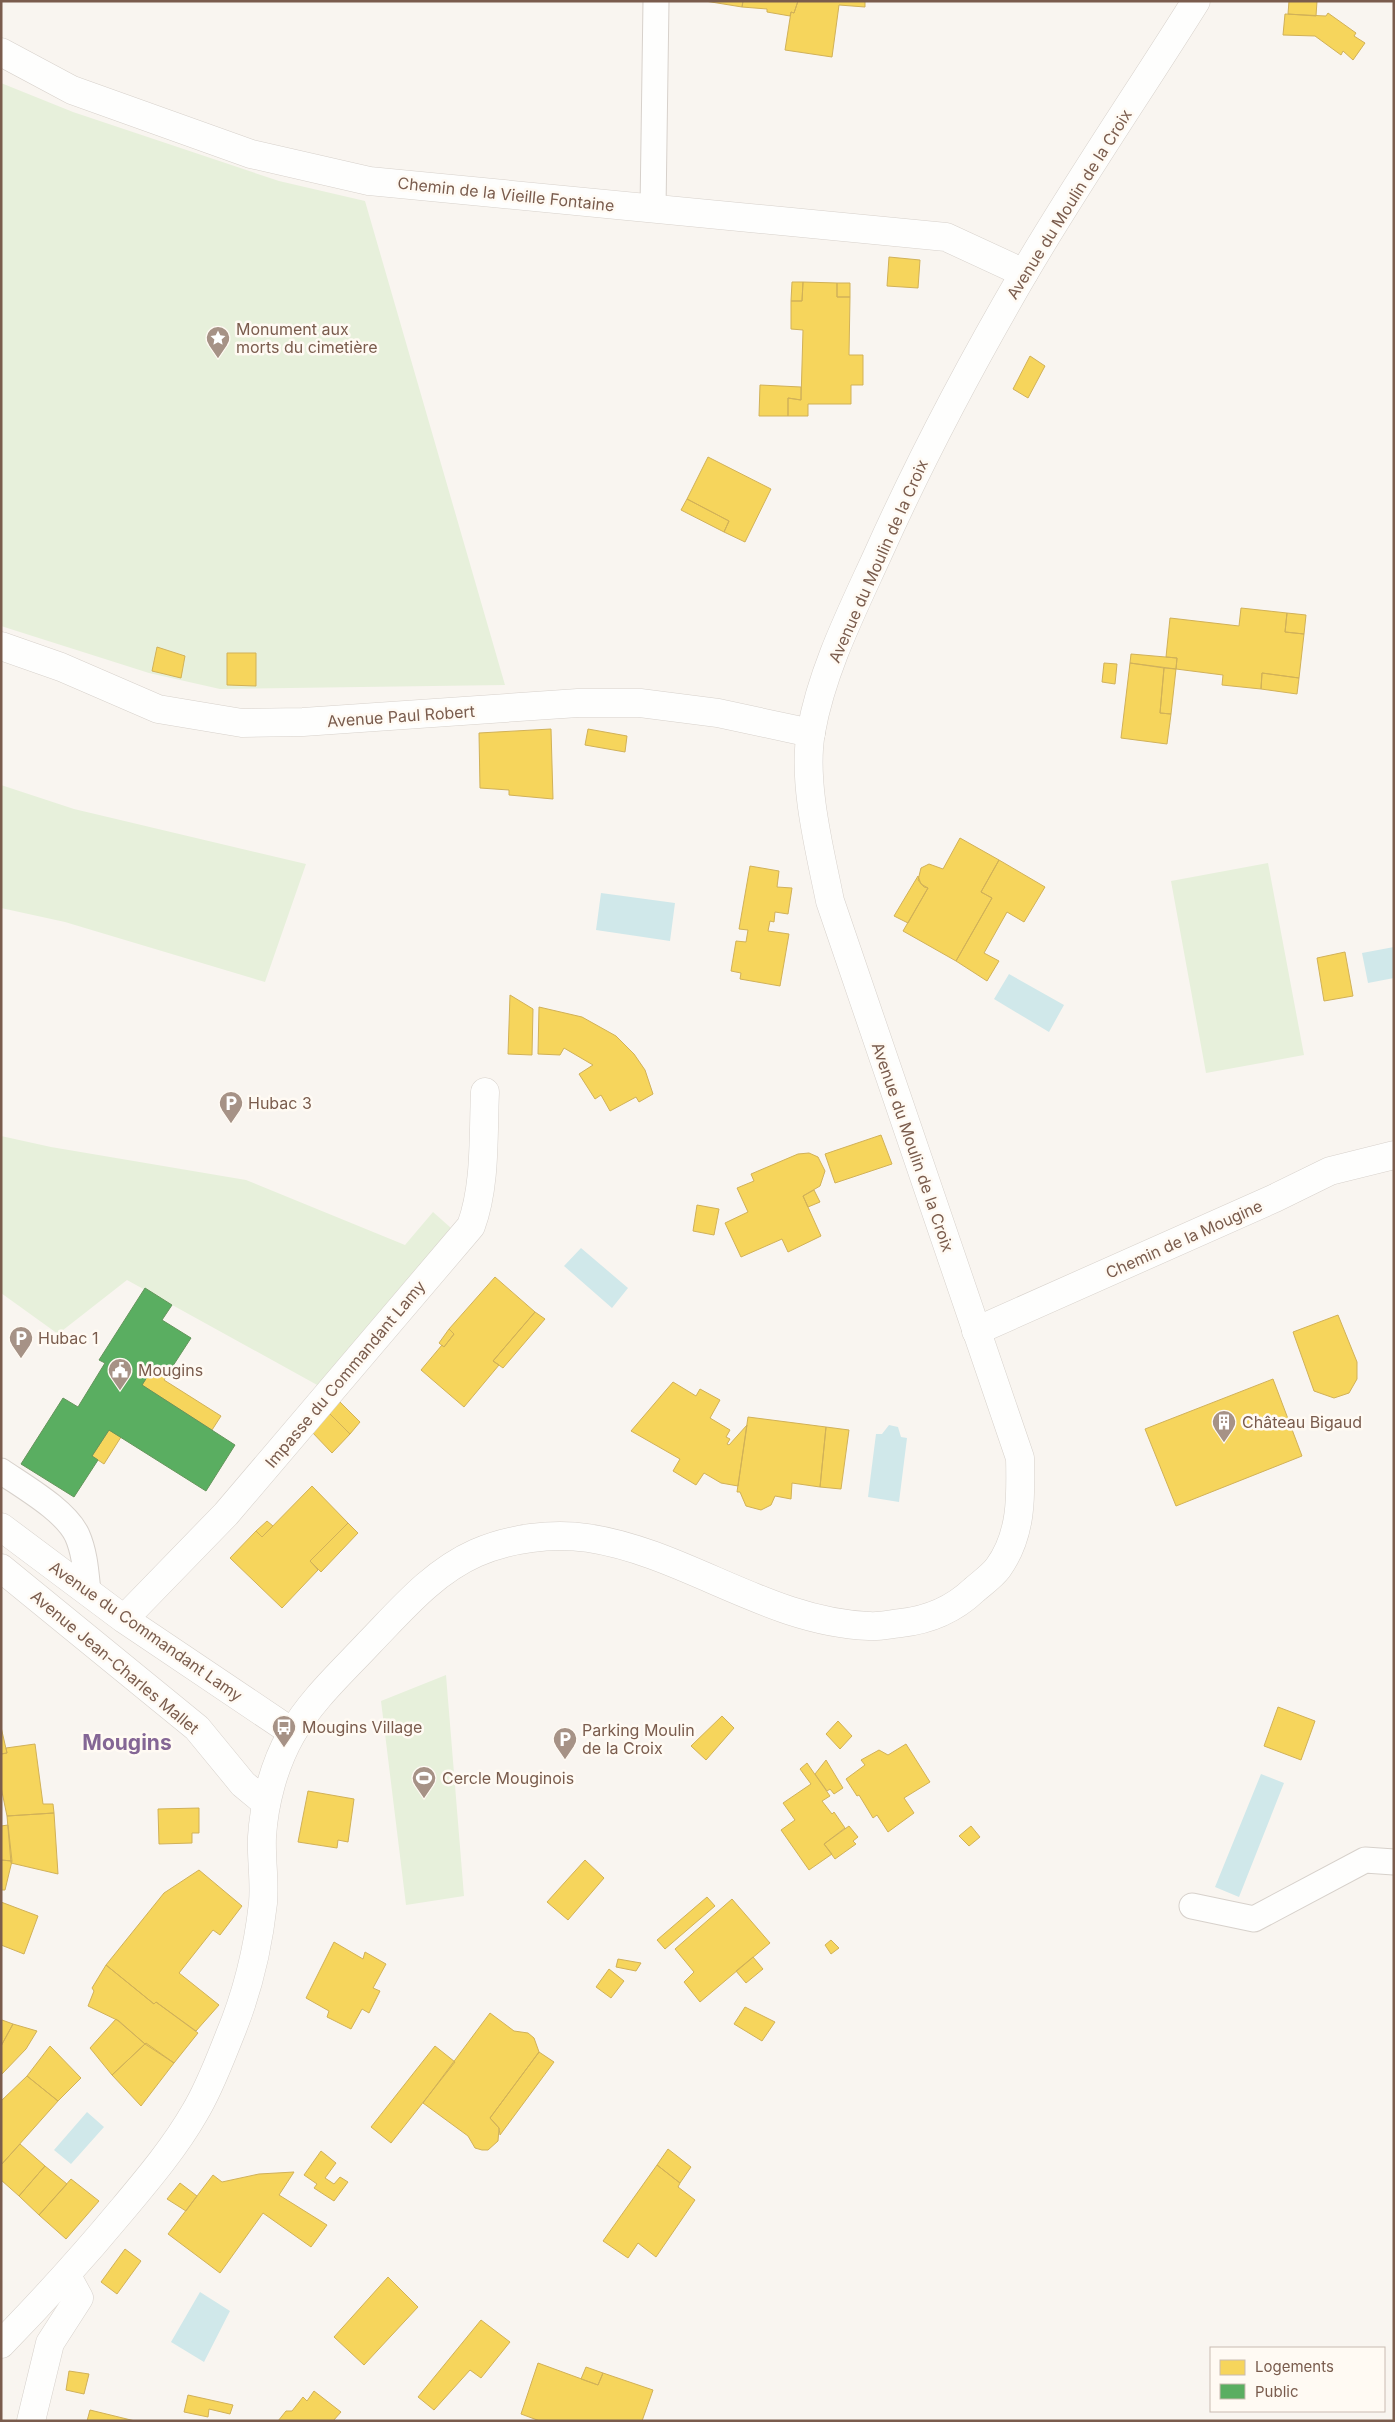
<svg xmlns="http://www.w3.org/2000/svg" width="1395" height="2422" font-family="Inter,sans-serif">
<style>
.green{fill:#e7f0db}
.water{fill:#d0e8ea}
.homes{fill:#f6d55c;stroke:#d1b158}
.public{fill:#5aae61;stroke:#64955b}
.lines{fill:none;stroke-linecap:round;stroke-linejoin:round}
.service-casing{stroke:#d7d1cb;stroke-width:27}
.minor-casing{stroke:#d7d1cb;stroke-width:29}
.tertiary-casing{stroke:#d7d1cb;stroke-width:29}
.service{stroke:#fefefd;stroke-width:25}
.minor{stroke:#fefefd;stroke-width:28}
.tertiary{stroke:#fefefd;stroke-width:28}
.labels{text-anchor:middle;stroke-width:5;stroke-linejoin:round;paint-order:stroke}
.street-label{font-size:16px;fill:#7a5c4d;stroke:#fffaf3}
.poi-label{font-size:16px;fill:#7a5c4d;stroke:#fffaf3;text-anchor:start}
.district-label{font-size:21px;font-weight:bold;fill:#846695;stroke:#fffaf3}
</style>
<rect width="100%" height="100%" fill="#f9f5f0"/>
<path class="green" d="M1 83 73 112 279 181 365 201 505 685 220 689 149 673 1 626Z
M1 785 74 809 306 864 265 982 65 922 1 908Z
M1268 863 1304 1055 1206 1073 1171 881Z
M1 1136 51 1147 246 1180 405 1245 433 1212 451 1228 319 1386 127 1280 58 1334 1 1293Z
M446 1675 464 1896 406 1905 381 1701Z"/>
<path class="water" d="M601 893 675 903 670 941 596 930Z
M1394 947V978L1368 983 1362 953Z
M1009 974 1064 1005 1049 1032 994 999Z
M581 1248 628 1288 612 1308 564 1266Z
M889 1425 898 1427 901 1437 907 1438 899 1502 868 1497 876 1434H882Z
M1261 1774 1284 1783 1239 1897 1215 1887Z
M87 2112 104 2127 71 2164 54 2150Z
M200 2292 230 2311 204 2362 171 2342Z"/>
<path class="homes" d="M705 1H743L742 7Z
M743 1H798L794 13 791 12 790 16 767 12V9L742 7Z
M798 1H865V7L839 5 832 57 785 50 791 12 794 13Z
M1289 1H1317L1316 16 1288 14Z
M1328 13 1356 33 1354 36 1365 43 1353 60 1343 51 1341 55 1315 36 1283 35 1285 14 1326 16Z
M889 257 920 260 918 288 887 286Z
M792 282H803L802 301H791Z
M803 282 837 283V297H850L849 355H863V385H851V404H808V416H788V398L801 400 803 330 791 329V301H802Z
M837 283H850V297H837Z
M1030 356 1045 366 1028 398 1013 389Z
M760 385 801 387V400L788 398V416H759Z
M708 457 771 489 745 542 724 532 729 521 687 499Z
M687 499 729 521 724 532 681 510Z
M1241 608 1287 613 1285 632 1304 634 1299 678 1262 673 1261 689 1222 685 1223 675 1176 669 1177 658 1166 657 1170 618 1239 626Z
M1287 613 1306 615 1304 634 1285 632Z
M157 647 185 656 181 678 152 671Z
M227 653H256V686L227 685Z
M1131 654 1177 658 1176 669 1130 663Z
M1104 663 1117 664 1115 684 1102 682Z
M1130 663 1164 668 1160 713 1171 714 1167 744 1121 738Z
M1164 668 1176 669 1171 714 1160 713Z
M1262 673 1299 678 1297 694 1261 689Z
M551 729 553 799 509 795V790L480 788 479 733Z
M588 729 627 736 625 752 585 745Z
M960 838 999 860 981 892 992 898 956 961 903 931 928 888 924 887 918 880 921 868 929 864 943 869Z
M999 860 1045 887 1024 922 1007 912 984 953 999 961 987 981 956 961 992 898 981 892Z
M750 866 779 871 777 887 792 888 788 914 775 912 774 922 770 921 768 931 789 934 780 986 740 979 741 973 731 971 736 941 746 942 748 930 739 929Z
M918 876 921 884 928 888 908 923 894 916Z
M1345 952 1353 996 1324 1001 1317 958Z
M510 995 533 1009 532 1055 508 1054Z
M539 1007 582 1017 616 1036 634 1054 645 1070 653 1094 639 1102 636 1097 610 1111 601 1095 595 1099 579 1074 593 1065 564 1048 560 1055 538 1054Z
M881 1135 892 1164 835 1183 825 1154Z
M809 1153 818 1157 825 1171 820 1186 803 1196 821 1236 788 1252 782 1239 741 1257 725 1223 748 1212 737 1188 754 1181 751 1174 798 1154Z
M814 1190 820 1202 808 1207 803 1196Z
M697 1205 719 1209 714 1235 693 1231Z
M495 1277 535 1312 493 1361 499 1365 464 1407 421 1370 442 1345 444 1347 454 1334 449 1329Z
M535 1312 545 1319 503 1368 493 1361Z
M1338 1315 1357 1362V1379L1349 1393 1334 1398 1314 1391 1293 1332Z
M449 1329 454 1334 444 1347 439 1343Z
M154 1366 167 1375 164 1380 221 1416 212 1430 142 1385Z
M1273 1379 1302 1456 1176 1506 1145 1429Z
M673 1382 696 1396 700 1389 720 1400 710 1418 730 1430 726 1437 730 1439 727 1444 729 1445 747 1425 738 1486 721 1483 704 1473 696 1485 673 1471 680 1459 631 1431Z
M340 1402 360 1422 350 1434 329 1413Z
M329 1413 350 1434 332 1453 311 1431Z
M748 1417 826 1427 820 1487 792 1483 791 1499 775 1496 771 1505 761 1510 746 1506 740 1492H737Z
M826 1427 849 1430 841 1489 820 1487Z
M109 1430 121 1437 104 1464 92 1456Z
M312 1486 348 1523 310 1561 318 1570 282 1608 230 1558 256 1531 262 1537Z
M267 1521 273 1526 262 1537 256 1531Z
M348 1523 358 1533 321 1572 310 1561Z
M1278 1707 1315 1721 1301 1760 1264 1746Z
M722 1716 734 1728 706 1760 691 1746Z
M838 1721 852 1736 840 1749 826 1734Z
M1 1727 7 1753 1 1754Z
M35 1744 43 1804H53L54 1813 7 1816 1 1787V1754L7 1753 6 1748Z
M906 1744 930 1782 904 1798 914 1813 888 1832 877 1815 873 1818 859 1795 857 1796 846 1779 865 1765 861 1760 879 1750 888 1755Z
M826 1760 843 1788 834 1794 830 1789 827 1791 815 1774Z
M807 1763 830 1796 822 1801 832 1814 834 1812 845 1828 824 1844 832 1854 809 1870 781 1830 795 1820 783 1803 811 1784 800 1769Z
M308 1791 354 1799 348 1842 338 1840 337 1848 298 1842Z
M199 1808V1833H192V1843L159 1844 158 1809Z
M54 1813 58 1874 11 1863 7 1816Z
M8 1825 12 1861 1 1860V1826Z
M849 1826 858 1837 853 1841 856 1844 835 1859 824 1844Z
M971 1826 980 1837 969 1846 959 1836Z
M1 1860 12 1861 5 1890H1Z
M585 1860 604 1878 568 1920 547 1902Z
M199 1870 242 1906 220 1935 213 1930 179 1973 219 2005 196 2031 156 2002 154 2004 106 1965 164 1893Z
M707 1897 715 1906 665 1949 657 1940Z
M732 1899 770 1943 700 2002 684 1982 694 1972 675 1949Z
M1 1902 38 1916 24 1954 1 1945Z
M831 1940 839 1948 831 1954 825 1945Z
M334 1942 363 1959 365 1952 386 1964 373 1988 380 1991 369 2013 362 2009 351 2029 327 2017 329 2011 306 1998Z
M753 1957 763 1969 746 1983 736 1971Z
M618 1959 641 1963 636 1971 616 1967Z
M106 1965 154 2004 156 2002 198 2033 174 2063 145 2044 119 2021 88 2006 94 1991 92 1988Z
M609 1969 624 1981 611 1998 596 1987Z
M745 2007 775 2022 762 2041 734 2024Z
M490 2013 514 2031 528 2033 534 2038 539 2052 490 2118 499 2128 498 2141 488 2150H482L475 2148 468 2136 423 2103Z
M116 2019 145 2044 112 2075 90 2048Z
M2 2020 13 2024 1 2046V2021Z
M13 2024 37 2031 26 2049 1 2075V2046Z
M146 2043 174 2063 141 2106 112 2075Z
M50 2046 81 2078 58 2101 27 2076Z
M435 2046 455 2062 391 2143 371 2127Z
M539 2052 554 2062 500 2135 499 2128 490 2118Z
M27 2076 58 2101 1 2165V2101Z
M20 2144 45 2166 19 2196 1 2180V2165Z
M668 2149 691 2167 680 2183 657 2165Z
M321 2151 336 2163 325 2178 334 2184 340 2177 348 2182 334 2201 314 2188 317 2184 304 2175Z
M657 2165 680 2183 678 2187 695 2200 656 2257 638 2243 628 2258 603 2241Z
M45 2166 67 2184 39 2215 19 2196Z
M294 2172 279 2195 327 2225 311 2247 263 2213 220 2273 168 2234 213 2175 222 2182 259 2174Z
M71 2179 99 2201 66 2239 39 2215Z
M180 2183 197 2196 186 2211 167 2199Z
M125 2249 141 2261 117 2294 101 2282Z
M388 2277 418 2307 364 2365 334 2337Z
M481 2320 510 2342 481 2378 470 2370 434 2410 418 2397Z
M538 2363 598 2385 603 2373 653 2390 642 2421H540L521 2414Z
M586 2367 603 2373 598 2385 581 2379Z
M69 2371 89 2374 84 2394 66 2390Z
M314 2391 341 2412 333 2421H278L286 2411H292L303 2397 307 2401Z
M188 2395 233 2405 230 2414 209 2409 208 2417 184 2412Z
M90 2410 135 2421H87Z"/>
<path class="public" d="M145 1288 172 1305 162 1320 191 1338 167 1375 154 1366 142 1385 235 1445 206 1491 109 1430 92 1456 98 1460 74 1497 21 1464 63 1398 78 1407 105 1363 99 1360Z"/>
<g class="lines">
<g class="service-casing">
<path id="service" d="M653 209 656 1
M1 1471C24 1487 65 1510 77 1535 85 1553 86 1573 88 1592
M1192 1906 1254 1919 1365 1860 1394 1862"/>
</g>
<g class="minor-casing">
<path id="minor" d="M1 52 72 90 251 154 369 181 946 237 1024 273
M1 646 61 667 158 709 242 723 303 722 578 703H640L718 713 811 733
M976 1331 1275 1198 1330 1171 1394 1155
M1 1527 124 1619 292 1732
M1 1568 197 1728 243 1784 266 1803
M124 1619 226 1514 471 1226C486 1185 483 1136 485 1092
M31 2421 50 2343 79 2298 67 2276"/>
</g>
<g class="tertiary-casing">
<path id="tertiary" d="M1 2344C43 2301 83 2257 122 2210 148 2179 175 2147 195 2112 209 2089 219 2062 229 2037 247 1994 258 1949 263 1903 265 1881 261 1859 262 1837 264 1803 274 1765 291 1735 311 1700 343 1671 370 1642 402 1609 433 1572 476 1553 510 1538 552 1533 588 1538 686 1553 768 1622 869 1626 879 1627 891 1624 901 1623 928 1620 954 1609 974 1590 982 1583 992 1576 998 1568 1022 1535 1021 1496 1020 1458L830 901C820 851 802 782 811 732 822 670 852 611 878 554 921 458 971 364 1024 273 1078 181 1139 92 1196 1"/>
</g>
<use href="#service" class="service"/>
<use href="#minor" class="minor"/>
<use href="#tertiary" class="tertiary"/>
</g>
<defs>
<g id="sight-pin" transform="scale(1.25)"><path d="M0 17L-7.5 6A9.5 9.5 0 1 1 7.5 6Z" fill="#a69286" stroke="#fffaf3"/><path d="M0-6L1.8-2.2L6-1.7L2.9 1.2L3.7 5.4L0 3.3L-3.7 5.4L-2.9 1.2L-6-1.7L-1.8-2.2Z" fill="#fff"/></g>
<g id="parking-pin" transform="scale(1.25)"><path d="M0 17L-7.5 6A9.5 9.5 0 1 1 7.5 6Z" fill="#a69286" stroke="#fffaf3"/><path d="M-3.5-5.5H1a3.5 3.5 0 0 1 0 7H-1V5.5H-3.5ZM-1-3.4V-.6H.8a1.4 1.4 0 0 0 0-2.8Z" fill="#fff"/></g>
<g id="civic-pin" transform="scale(1.25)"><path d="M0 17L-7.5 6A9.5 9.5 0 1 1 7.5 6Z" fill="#a69286" stroke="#fffaf3"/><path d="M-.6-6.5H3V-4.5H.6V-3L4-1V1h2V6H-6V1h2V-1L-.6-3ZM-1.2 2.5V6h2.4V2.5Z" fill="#fff"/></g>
<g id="building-pin" transform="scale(1.25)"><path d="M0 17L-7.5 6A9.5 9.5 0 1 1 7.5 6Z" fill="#a69286" stroke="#fffaf3"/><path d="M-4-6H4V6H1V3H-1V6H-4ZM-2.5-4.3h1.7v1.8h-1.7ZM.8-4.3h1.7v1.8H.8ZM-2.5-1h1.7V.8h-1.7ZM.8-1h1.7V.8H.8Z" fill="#fff"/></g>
<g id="bus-pin" transform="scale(1.25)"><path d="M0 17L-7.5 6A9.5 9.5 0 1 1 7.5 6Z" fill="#a69286" stroke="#fffaf3"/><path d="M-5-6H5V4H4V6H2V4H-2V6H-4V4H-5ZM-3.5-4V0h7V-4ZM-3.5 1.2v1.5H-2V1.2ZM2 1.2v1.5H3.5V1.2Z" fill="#fff"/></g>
<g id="stadium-pin" transform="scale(1.25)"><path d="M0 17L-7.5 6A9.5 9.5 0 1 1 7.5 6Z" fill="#a69286" stroke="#fffaf3"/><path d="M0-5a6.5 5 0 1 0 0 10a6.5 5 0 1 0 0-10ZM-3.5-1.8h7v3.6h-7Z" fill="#fff"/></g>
</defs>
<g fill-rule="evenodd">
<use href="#sight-pin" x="218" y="338"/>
<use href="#parking-pin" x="231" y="1103"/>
<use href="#parking-pin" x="21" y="1338"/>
<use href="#civic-pin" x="120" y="1370"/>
<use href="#building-pin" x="1224" y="1422"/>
<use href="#bus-pin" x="284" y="1727"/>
<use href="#parking-pin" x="565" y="1739"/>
<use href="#stadium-pin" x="424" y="1778"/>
</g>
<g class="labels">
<g class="street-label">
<text transform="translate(506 194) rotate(6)" y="6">Chemin de la Vieille Fontaine</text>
<text transform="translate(1069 204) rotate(-58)" y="6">Avenue du Moulin de la Croix</text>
<text transform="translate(878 561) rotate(-66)" y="6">Avenue du Moulin de la Croix</text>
<text transform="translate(401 716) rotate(-4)" y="6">Avenue Paul Robert</text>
<text transform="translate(913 1147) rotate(71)" y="6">Avenue du Moulin de la Croix</text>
<text transform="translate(1184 1239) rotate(-24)" y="6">Chemin de la Mougine</text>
<text transform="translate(345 1374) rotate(-50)" y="6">Impasse du Commandant Lamy</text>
<text transform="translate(146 1631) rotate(35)" y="6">Avenue du Commandant Lamy</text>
<text transform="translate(115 1662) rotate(40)" y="6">Avenue Jean-Charles Mallet</text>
</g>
<g class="poi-label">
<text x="236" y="335">Monument aux<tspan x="236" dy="18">morts du cimetière</tspan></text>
<text x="248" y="1109">Hubac 3</text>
<text x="38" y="1344">Hubac 1</text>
<text x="138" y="1376">Mougins</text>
<text x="1242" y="1428">Château Bigaud</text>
<text x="302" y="1733">Mougins Village</text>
<text x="582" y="1736">Parking Moulin<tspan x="582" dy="18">de la Croix</tspan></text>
<text x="442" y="1784">Cercle Mouginois</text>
</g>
<g class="district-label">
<text x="127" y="1750">Mougins</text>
</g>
</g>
<rect width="1395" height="2422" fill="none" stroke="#7a5c4d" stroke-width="5"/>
<rect x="1210" y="2347" width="175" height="65" fill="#fffaf3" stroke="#cabbb1"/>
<rect x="1220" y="2360" width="25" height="15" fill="#f6d55c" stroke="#cabbb1"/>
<text x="1255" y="2372" font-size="15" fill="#7a5c4d">Logements</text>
<rect x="1220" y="2384" width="25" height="15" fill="#5aae61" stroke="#cabbb1"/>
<text x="1255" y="2397" font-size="15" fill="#7a5c4d">Public</text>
</svg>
